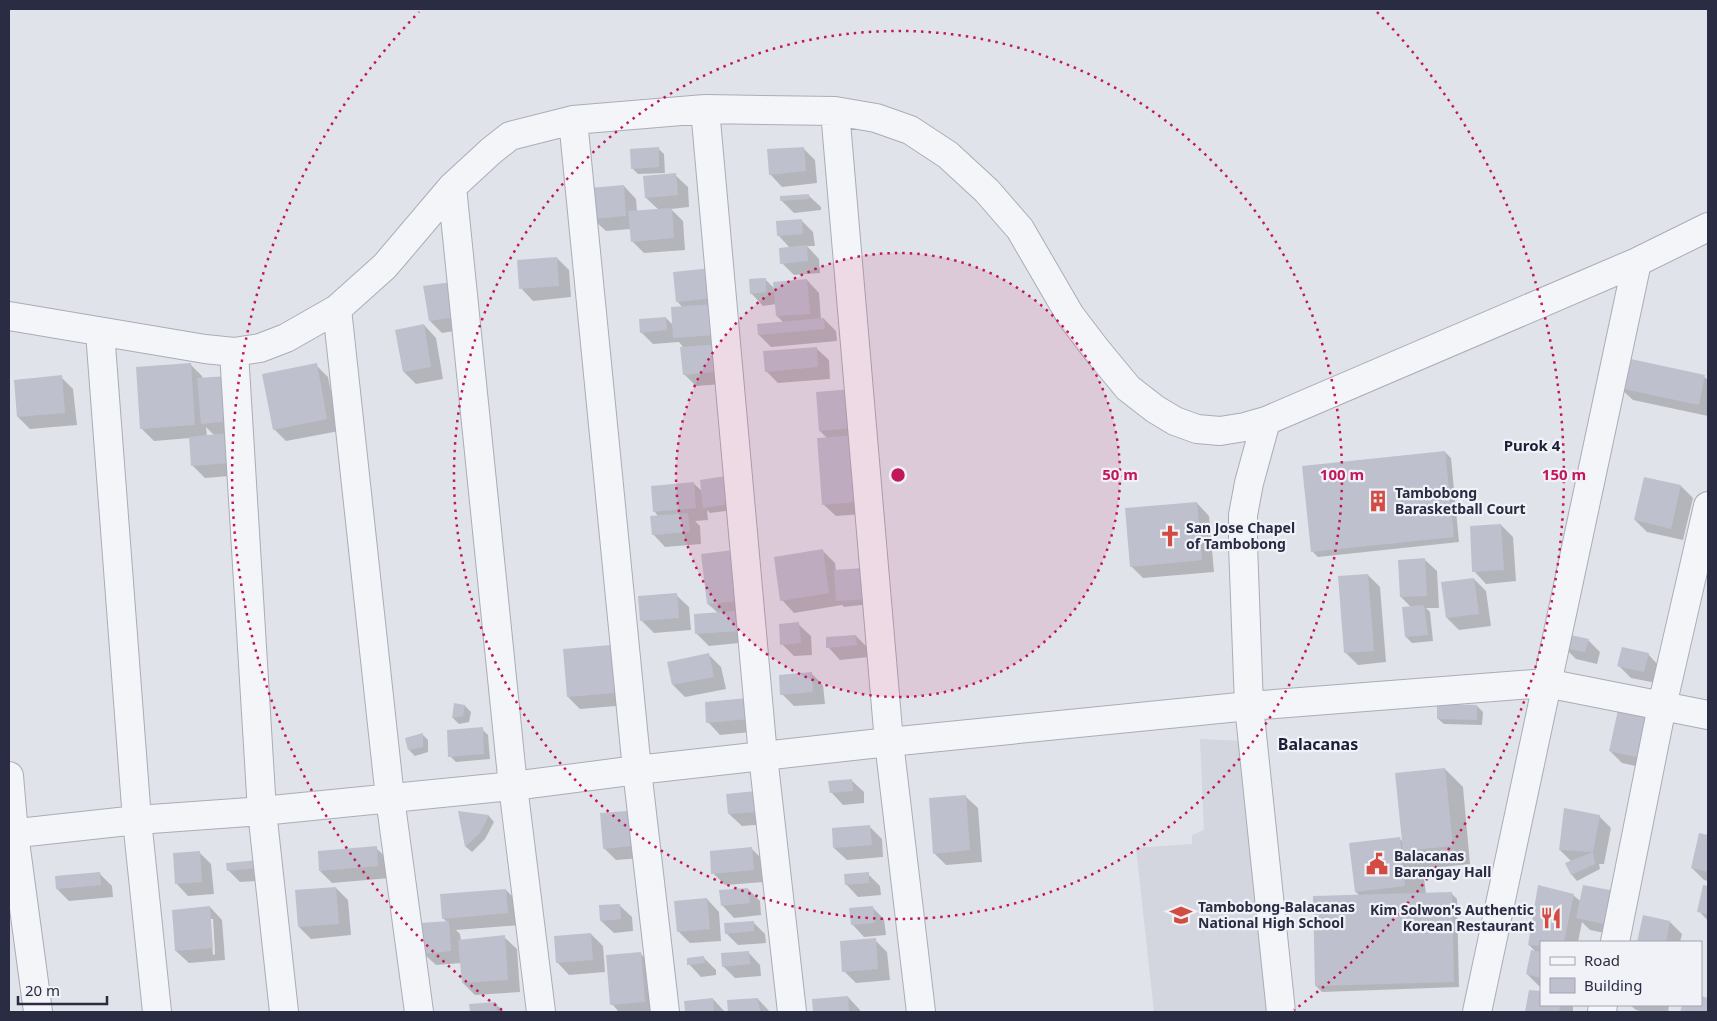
<svg xmlns="http://www.w3.org/2000/svg" width="1717" height="1021" font-family="'Noto Sans',sans-serif">
<style>
.built{fill:#d3d5df}
.shadow{fill:#0003;fill-rule:evenodd}
.building{fill:#bec0cd}
.lines{fill:none;stroke-linecap:round;stroke-linejoin:round}
.minor-casing{stroke:#aaacb8;stroke-width:30}
.minor{stroke:#f4f5f8;stroke-width:28}
.ring{fill:none;stroke:#c2185b;stroke-width:2.5;stroke-dasharray:2.5 5}
.labels{text-anchor:middle;stroke-width:4.5;stroke-linejoin:round;paint-order:stroke}
.poi-label{font-size:14px;font-weight:bold;fill:#292c43;stroke:#f1f2f8;text-anchor:start}
.neighbourhood-label{font-size:15px;font-weight:bold;fill:#1b1e34;stroke:#f1f2f8}
.quarter-label{font-size:16px;font-weight:bold;fill:#1b1e34;stroke:#f1f2f8}
.centre{fill:#c2185b;stroke:#f1f2f8;stroke-width:2.5}
.ring-label{font-size:15px;text-anchor:middle;font-weight:bold;fill:#c2185b;stroke:#f1f2f8;stroke-width:4.5;stroke-linejoin:round;paint-order:stroke}
</style>
<rect width="100%" height="100%" fill="#e1e3ea"/>
<path class="built" d="M1200 739 1245 741 1275 1012H1154L1136 848 1192 844V835L1204 830Z"/>
<path class="shadow" d="M658 148 664 154 665 173 638 174 632 168Z
M803 148 815 160 817 183 782 187 770 174Z
M675 175 688 187 689 207 671 209 683 221 685 250 644 253 632 241 631 229 606 231 593 219 624 186 636 199 637 212 659 210 646 198Z
M808 195 821 207V210L794 213 781 200Z
M801 220 813 232 815 246H807L819 259 820 273 794 275 782 263 790 248 778 235Z
M557 258 569 270 571 297 533 301 521 288Z
M711 269 735 383 696 386 684 374V348L679 342 653 344 641 332 666 318 674 326 683 308 677 301Z
M765 279 775 289 807 280 819 293 821 319H824L836 331 837 341 771 347 759 335 784 323 777 316 776 304 763 306 751 293Z
M470 295 474 328 442 333 430 321Z
M424 325 436 338 443 379 416 384 404 372Z
M816 348 829 360 830 379 778 383 766 371Z
M190 364 202 376 203 379 228 377 242 475 205 478 193 466 190 438 154 441 142 429ZM206 427 215 436 207 437Z
M316 365 328 377 339 431 286 441 274 429Z
M61 377 73 389 77 425 30 429 18 417Z
M1704 377 1708 380V416L1633 400 1620 388Z
M818 393 867 440 876 513 836 516 823 504 828 439 820 431Z
M1445 452 1451 458 1459 542 1318 557 1312 551Z
M693 483 703 492 741 509 710 513 707 510 708 520 695 521 700 526 701 544 665 547 653 534 659 517 654 511Z
M1681 486 1693 498 1683 540 1647 532 1635 520Z
M1197 503 1209 516 1214 572 1143 578 1131 566Z
M1501 525 1513 537 1516 581 1486 584 1474 571Z
M823 551 835 563 836 571 870 604 844 607 842 605 794 613 782 600Z
M702 555 758 612 749 642 709 646 697 634 718 613 708 604Z
M1424 559 1437 571 1439 608H1426L1430 612 1433 641 1412 643 1406 637 1411 607 1401 597Z
M1368 575 1380 587 1386 662 1358 665 1346 653Z
M1474 579 1486 591 1491 626 1459 630 1447 618Z
M676 595 689 607 691 630 654 633 642 621Z
M798 624 811 636 812 655 794 656 782 644Z
M856 636 868 648 869 657 840 660 828 647Z
M1588 640 1600 652 1597 664 1576 659 1564 647Z
M611 646 627 705 580 709 568 697Z
M1648 654 1660 667 1656 683 1631 678 1619 666Z
M709 655 721 667 726 689 685 697 673 685Z
M811 673 823 685 825 704 794 706 782 694Z
M747 700 761 731 720 735 708 722Z
M455 705 465 706 471 712 469 722 459 724 453 718Z
M1477 706 1483 712 1482 725 1444 724 1438 719Z
M1620 707 1658 771 1622 763 1610 751Z
M482 729 488 735 490 759 456 762 450 756Z
M423 735 428 740V752L415 756 409 750Z
M1445 769 1463 787 1470 864 1423 869 1426 894 1451 893 1457 899 1459 987 1322 992 1316 986 1360 896 1356 892 1399 838 1403 842Z
M851 780 864 792V803L843 805 831 792Z
M965 796 978 808 982 862 946 865 934 853Z
M767 804 769 824 742 826 729 814Z
M460 813 489 816 494 822 485 839 472 852 466 847Z
M602 815 654 857 616 860 604 848Z
M1599 816 1611 828 1604 864H1599L1600 869 1577 881 1572 875V862L1560 850Z
M870 827 882 839 883 857 847 860 834 848Z
M1700 835 1708 837V881L1704 880 1692 868Z
M376 848 389 860 390 878 332 883 320 871Z
M751 848 764 861 765 882 725 885 713 873Z
M199 852 211 864 214 894 188 896 176 883Z
M257 861 270 880 240 882 228 870Z
M100 874 112 886 113 897 69 901 57 889Z
M868 874 880 886 881 895 858 897 846 884Z
M1704 887 1708 888V921L1699 911Z
M336 888 348 900 351 935 311 939 299 927Z
M748 889 760 901 761 915 734 918 722 905Z
M506 890 518 902 520 925 456 930 460 934 461 941 504 937 517 949 520 992 475 995 463 983 461 963 436 965 423 953 447 922 443 918Z
M1573 895 1625 937 1590 930 1582 922 1578 942H1541V986H1539L1527 974 1537 953 1529 945Z
M707 899 719 912 721 941 690 943 678 931Z
M619 905 632 917 633 931 614 933 601 921Z
M210 907 222 920 225 960 189 963 176 951ZM210 919H213L215 954 213 955Z
M872 907 884 919 886 935 864 937 852 924Z
M753 922 765 934 766 943 738 945 726 933Z
M1670 922 1682 934 1680 942H1639Z
M591 934 603 946 605 972 569 975 557 962Z
M875 940 887 952 890 980 856 983 844 971Z
M748 952 760 965 761 976 735 978 723 966Z
M640 953 652 965 656 1012H619L612 1004Z
M704 958 716 970V975L701 977 689 964Z
M1530 991 1541 1005H1571L1573 1007V1012H1526Z
M848 997 860 1010V1012H814L813 1000Z
M1701 997 1708 999V1012H1682L1683 1005H1701Z
M713 999 725 1012H686L685 1002Z
M758 999 770 1012H729L728 1001Z
M495 1003 504 1012H471L470 1005Z
M1630 1005H1669L1668 1012H1645L1636 1010Z"/>
<path class="building" d="M659 147V167L631 169 630 149Z
M804 147 806 171 769 175 767 149Z
M676 173 678 195 645 198 643 176Z
M624 185 626 216 592 219 589 188Z
M809 194V199L780 201V196Z
M672 208 674 238 631 242 628 211Z
M802 219 803 234 777 236 776 221Z
M807 245 808 261 780 264 779 248Z
M557 257 559 286 519 289 517 260Z
M712 268 715 298 676 302 673 272Z
M766 278V292L750 294 749 279Z
M807 279 810 314 776 316 773 282Z
M458 281 463 316 429 321 423 286Z
M715 304 717 335 673 338 671 307Z
M666 317 667 330 640 333 639 319Z
M824 318 825 329 758 335 757 324Z
M424 324 431 367 403 372 395 330Z
M721 344 723 371 683 375 680 347Z
M817 347 818 367 765 372 763 351Z
M1626 358 1705 375 1699 405 1619 388Z
M191 363 195 425 140 429 136 367Z
M317 363 327 419 273 430 262 374Z
M62 375 65 413 17 417 14 380Z
M229 376 232 421 201 424 197 378Z
M852 389 855 428 819 431 816 392Z
M228 433 230 463 191 466 189 437Z
M859 435 864 501 822 505 817 438Z
M1445 451 1454 537 1311 552 1302 466Z
M732 475 736 503 703 508 700 480Z
M1644 477 1681 485 1671 529 1634 520Z
M694 482 696 508 653 512 651 486Z
M1197 502 1202 560 1130 567 1125 508Z
M688 513 690 532 652 535 650 516Z
M1501 524 1504 570 1472 572 1470 526Z
M741 549 747 600 707 604 701 554Z
M823 549 829 593 780 601 774 557Z
M1425 558 1427 596 1400 597 1398 560Z
M863 568 865 599 836 601 834 570Z
M1368 574 1374 651 1344 653 1338 576Z
M1474 578 1479 614 1446 618 1441 582Z
M677 593 679 618 640 621 638 596Z
M1424 605 1428 635 1405 637 1402 607Z
M736 611 738 631 695 634 694 614Z
M799 622 801 643 780 645 779 624Z
M1566 634 1589 639 1585 652 1563 648Z
M856 635 857 645 826 648V637Z
M611 645 615 693 567 697 563 649Z
M1622 647 1649 653 1644 672 1617 666Z
M709 653 714 677 672 685 667 662Z
M812 672 813 692 780 695 779 675Z
M747 698 749 719 706 723 705 702Z
M454 703 465 705 463 716 452 718Z
M1437 704 1477 705V720L1437 719Z
M1619 705 1655 713 1646 759 1609 751Z
M483 727 484 754 448 757 447 730Z
M423 733V747L408 750 405 738Z
M1445 768 1453 846 1403 851 1395 773Z
M852 779 853 791 830 793 828 781Z
M756 791 757 812 728 814 726 794Z
M966 795 970 850 933 854 929 798Z
M1564 808 1600 815 1593 852 1559 850Z
M640 810 643 845 603 849 600 813Z
M458 811 489 815 480 833 465 847Z
M870 825 872 845 833 848 832 828Z
M1699 833 1708 835V872L1691 868Z
M1400 837 1405 886 1355 892 1349 843Z
M377 846 378 866 319 871 318 851Z
M752 847 754 870 711 874 710 851Z
M200 851 202 882 175 884 173 853Z
M1593 852 1595 864 1571 875 1565 863Z
M258 860V868L227 871 226 863Z
M100 872 101 885 56 889 55 876Z
M869 872V883L845 885 844 874Z
M1538 885 1574 894 1564 942H1541V946L1528 945Z
M1583 885 1621 892 1613 926 1576 918Z
M1703 885 1708 886V914L1697 912Z
M336 887 339 924 298 927 295 890Z
M748 888 750 903 721 906 719 890Z
M506 889 508 913 442 919 440 894Z
M1452 892 1454 982 1315 986 1313 896Z
M707 898 710 929 677 932 674 901Z
M620 904 621 919 600 921 599 905Z
M210 906 213 948 175 951 172 910Z
M873 906 875 923 851 925 849 908Z
M1643 915 1670 921 1666 942H1637Z
M449 921 451 951 422 954 420 923Z
M754 921V931L725 934 724 923Z
M591 933 593 960 556 963 554 936Z
M505 935 508 980 462 983 458 940Z
M876 938 878 969 842 972 840 941Z
M1531 950 1541 952V978L1526 974Z
M749 951 750 964 722 967 721 953Z
M641 952 645 1002 610 1005 606 955Z
M704 956 705 963 687 965V958Z
M1529 990 1541 991V1005H1560L1559 1012H1525Z
M848 996 849 1012H813L812 999Z
M1701 996 1708 998 1707 1012H1680L1682 1005H1701Z
M713 998 714 1012H685L684 1001Z
M758 998 760 1012H728L727 1000Z
M496 1002 497 1012H470L469 1004Z"/>
<g class="lines">
<g class="minor-casing">
<path id="minor" d="M705 109 763 756 792 1012
M835 111 889 742 921 1012
M573 120 637 770 665 1012
M452 187 513 786 541 1012
M337 309 390 798 419 1012
M9 316 205 349 234 352 260 348 286 338 337 309 385 266 452 187 491 151 510 136 573 120 705 109 835 111 876 118 910 130 948 155 987 191 1020 229 1070 315 1095 348 1128 388 1155 409 1175 421 1197 429 1220 431 1245 427 1266 421 1637 262 1708 227
M100 332 137 820 157 1012
M234 352 262 811 284 1012
M1266 421 1249 483 1243 515V545L1249 706 1281 1012
M9 776 14 834 38 1012
M9 834 137 820 262 811 513 786 637 770 889 742 1249 706 1546 683 1708 715
M1615 942 1662 706 1708 506
M1477 1012 1637 262
M1602 1012 1603 1005"/>
</g>
<use href="#minor" class="minor"/>
</g>
<circle cx="898" cy="475" r="222" fill="#c2185b" fill-opacity=".12"/>
<g class="ring">
<circle cx="898" cy="475" r="222"/>
<circle cx="898" cy="475" r="444"/>
<path d="M502 1010A666 666 0 0 1 419 12M1377 12A666 666 0 0 1 1294 1010"/>
</g>
<defs>
<g id="building-bare" transform="scale(1.725)"><path d="M-4-6H4V6H1V3H-1V6H-4ZM-2.5-4.3h1.7v1.8h-1.7ZM.8-4.3h1.7v1.8H.8ZM-2.5-1h1.7V.8h-1.7ZM.8-1h1.7V.8H.8Z" fill="#d34c42" stroke="#f1f2f8" stroke-width="2.5" paint-order="stroke"/></g>
<g id="church-bare" transform="scale(1.725)"><path d="M-1.2-6h2.4v3.5h3.3v2.4h-3.3V6h-2.4V-.1h-3.3v-2.4h3.3Z" fill="#d34c42" stroke="#f1f2f8" stroke-width="2.5" paint-order="stroke"/></g>
<g id="civic-bare" transform="scale(1.725)"><path d="M-.6-6.5H3V-4.5H.6V-3L4-1V1h2V6H-6V1h2V-1L-.6-3ZM-1.2 2.5V6h2.4V2.5Z" fill="#d34c42" stroke="#f1f2f8" stroke-width="2.5" paint-order="stroke"/></g>
<g id="school-bare" transform="scale(1.725)"><path d="M0-5L7-2L0 1L-7-2ZM-4 1L0 2.5L4 1V4Q0 6-4 4Z" fill="#d34c42" stroke="#f1f2f8" stroke-width="2.5" paint-order="stroke"/></g>
<g id="restaurant-bare" transform="scale(1.725)"><path d="M-5-6h1v4h1v-4h1v4h1v-4h1v5L-1.5 .5V6h-2V.5L-5-1ZM5-6V6H3V1.5H1.5Q1.5-4 5-6Z" fill="#d34c42" stroke="#f1f2f8" stroke-width="2.5" paint-order="stroke"/></g>
</defs>
<g fill-rule="evenodd">
<use href="#building-bare" x="1378" y="501"/>
<use href="#church-bare" x="1170" y="536"/>
<use href="#civic-bare" x="1377" y="864"/>
<use href="#school-bare" x="1181" y="915"/>
<use href="#restaurant-bare" x="1551" y="918"/>
</g>
<g class="labels">
<g class="poi-label">
<text x="1395" y="498">Tambobong<tspan x="1395" dy="16">Barasketball Court</tspan></text>
<text x="1186" y="533">San Jose Chapel<tspan x="1186" dy="16">of Tambobong</tspan></text>
<text x="1394" y="861">Balacanas<tspan x="1394" dy="16">Barangay Hall</tspan></text>
<text x="1198" y="912">Tambobong-Balacanas<tspan x="1198" dy="16">National High School</tspan></text>
<text x="1534" y="915" text-anchor="end">Kim Solwon's Authentic<tspan x="1534" dy="16">Korean Restaurant</tspan></text>
</g>
<g class="neighbourhood-label">
<text x="1532" y="451">Purok 4</text>
</g>
<g class="quarter-label">
<text x="1318" y="750">Balacanas</text>
</g>
</g>
<circle cx="898" cy="475" r="8" class="centre"/>
<g class="ring-label">
<text x="1120" y="480">50 m</text>
<text x="1342" y="480">100 m</text>
<text x="1564" y="480">150 m</text>
</g>
<rect width="1717" height="1021" fill="none" stroke="#292c43" stroke-width="20"/>
<rect x="1540" y="941" width="162" height="65" fill="#f1f2f8" stroke="#a1a3b0"/>
<rect x="1550" y="957" width="25" height="8" fill="#f4f5f8" stroke="#a1a3b0"/>
<text x="1584" y="966" font-size="15" fill="#292c43">Road</text>
<rect x="1550" y="978" width="25" height="15" fill="#bec0cd" stroke="#a1a3b0"/>
<text x="1584" y="991" font-size="15" fill="#292c43">Building</text>
<path d="M18 996v8h89v-8" fill="none" stroke="#292c43" stroke-width="2.5"/>
<text x="25" y="996" font-size="15" fill="#292c43" stroke="#f1f2f8" stroke-width="4" paint-order="stroke">20 m</text>
</svg>
